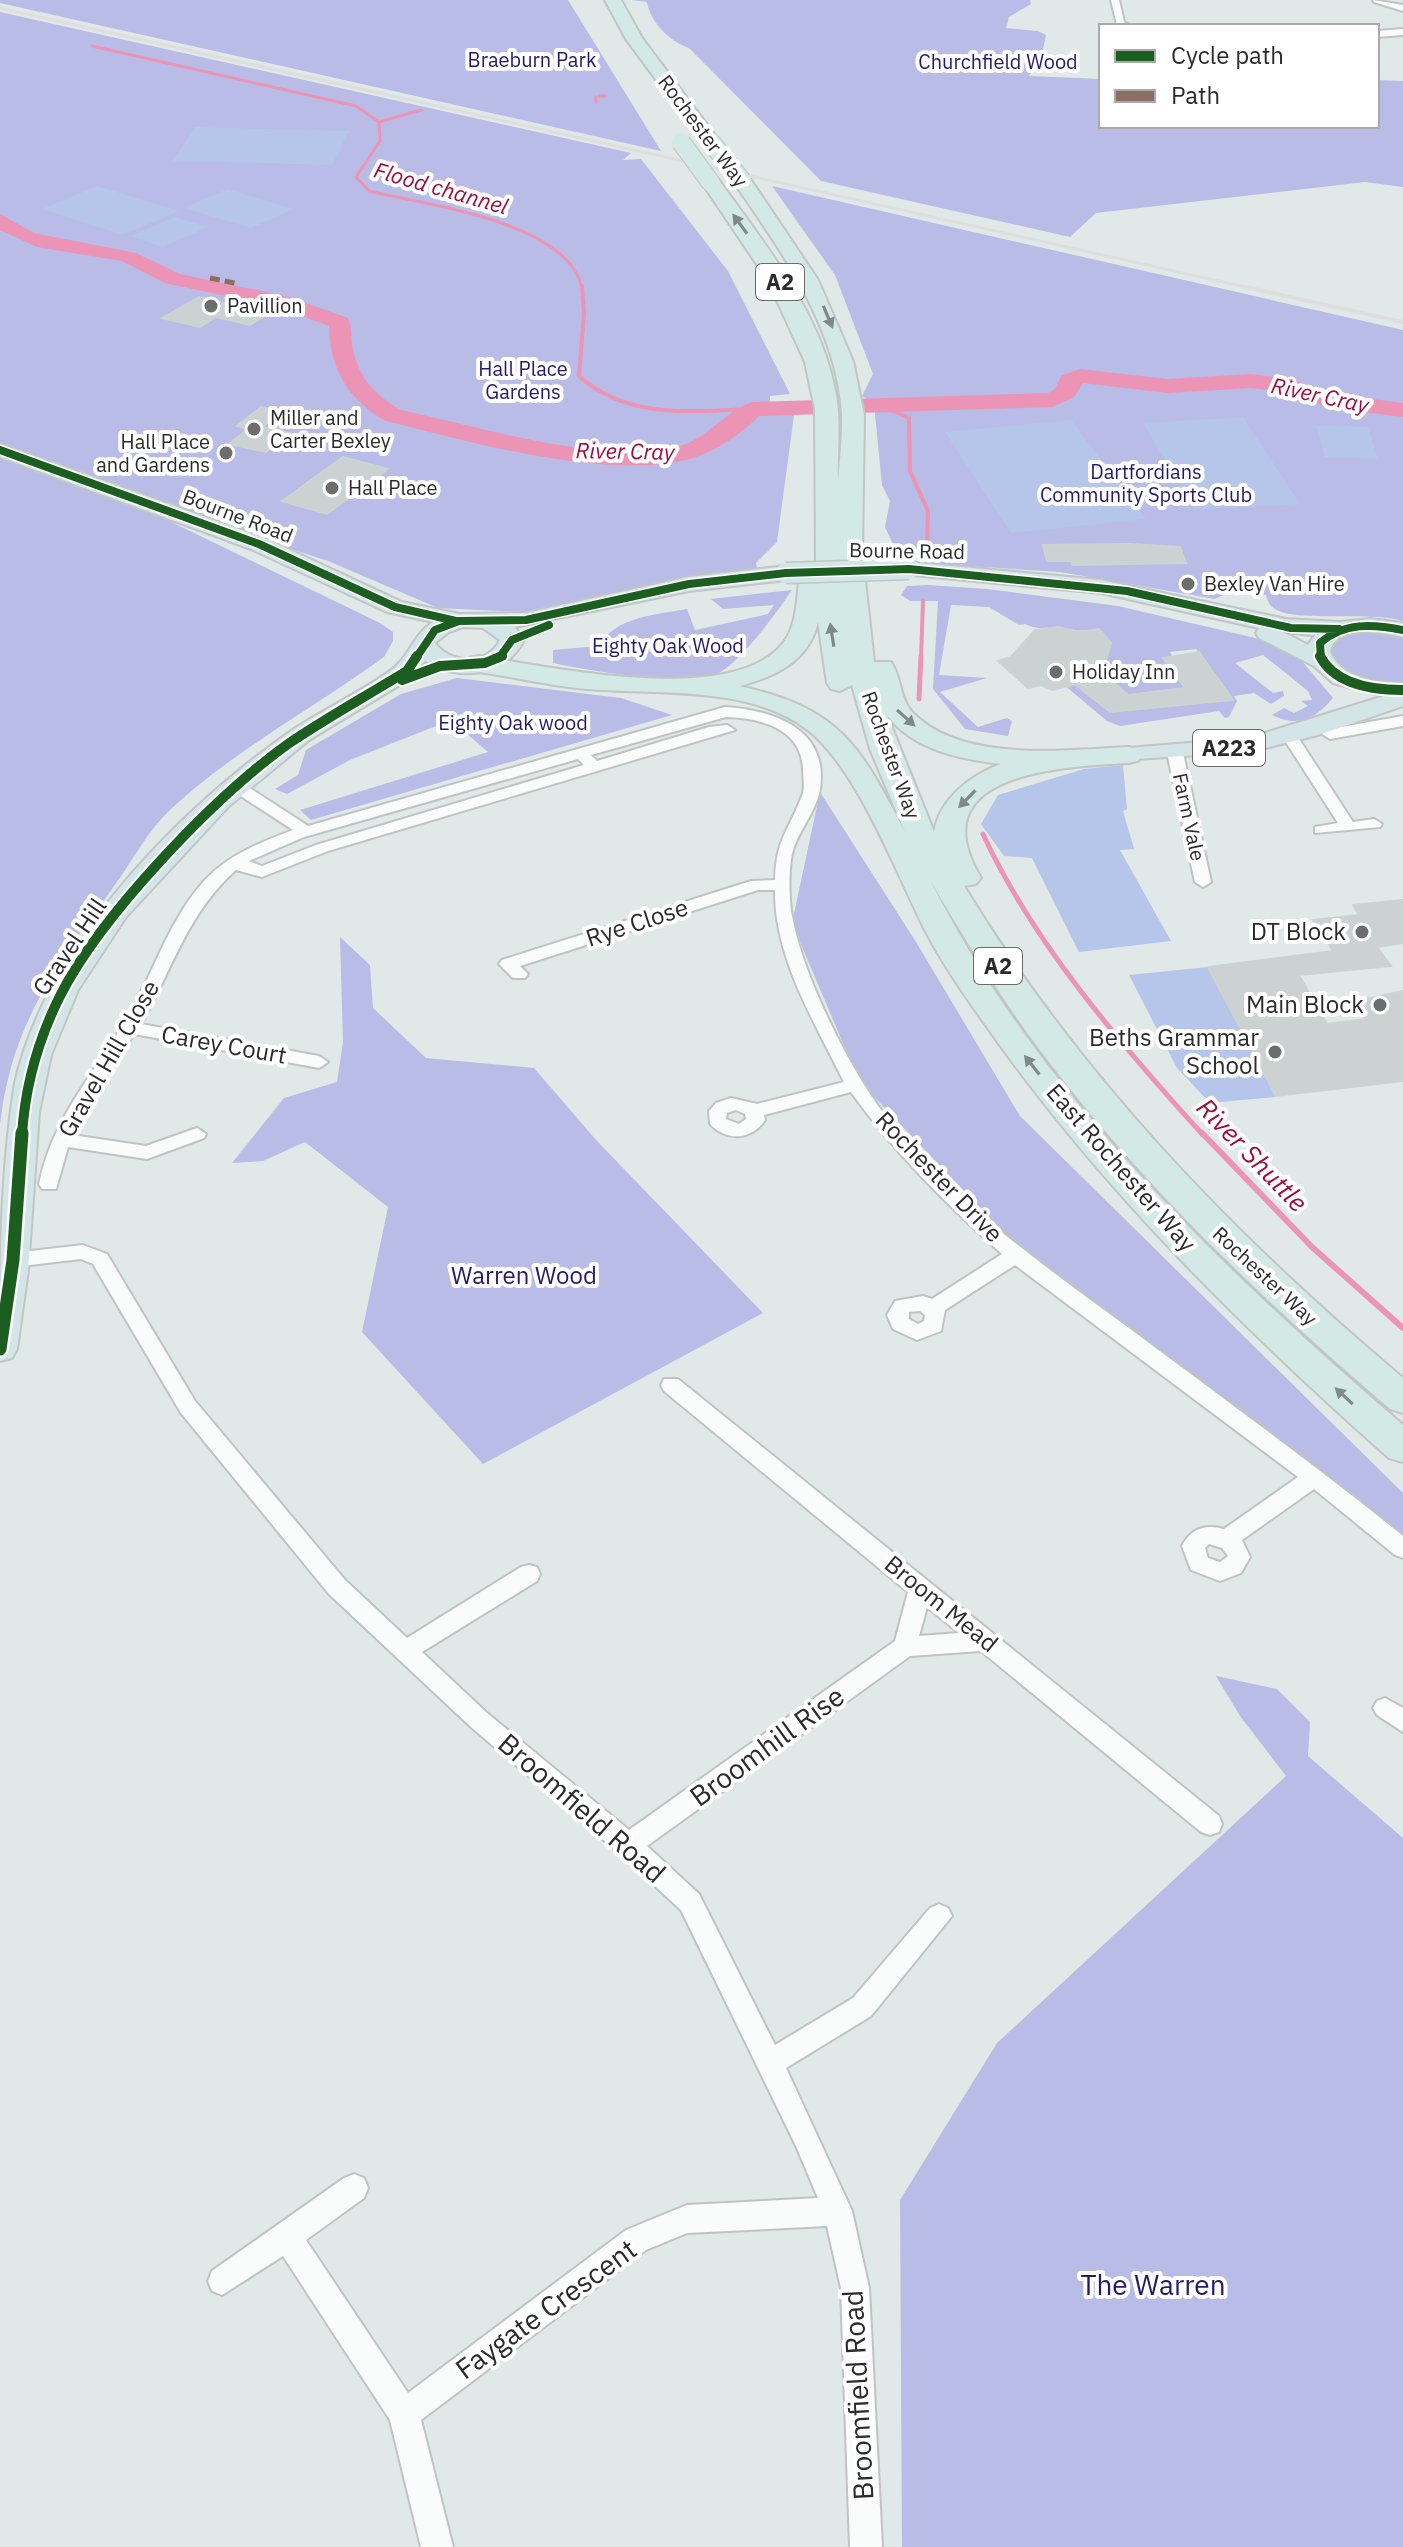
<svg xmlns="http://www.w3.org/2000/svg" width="1403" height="2547" font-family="'IBM Plex Sans',sans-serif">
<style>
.green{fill:#b9bce6}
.pitch{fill:#b6c5ea}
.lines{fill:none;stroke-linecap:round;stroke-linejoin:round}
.stream-far3{stroke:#eb94b6;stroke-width:3}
.stream-far2{stroke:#eb94b6;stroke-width:4}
.stream-far1{stroke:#eb94b6;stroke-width:5}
.stream{stroke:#eb94b6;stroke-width:6}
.river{fill:#eb94b6;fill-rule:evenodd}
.building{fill:#cbd2d1;stroke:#ccd4d3;stroke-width:2}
.street-casing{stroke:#c1c3c2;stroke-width:4}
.primary-casing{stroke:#c1c5c5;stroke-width:4}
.highway-casing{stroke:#c1c5c5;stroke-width:4}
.street{fill:#fafcfc;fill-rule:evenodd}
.primary{fill:#d4e5e7;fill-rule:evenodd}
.highway{fill:#d3e9e5;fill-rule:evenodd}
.rail-far1{stroke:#dedede;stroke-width:3}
.rail{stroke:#dedede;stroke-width:4}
.primary-bridge-casing{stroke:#c1c5c5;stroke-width:23;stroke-linecap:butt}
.highway-bridge-casing{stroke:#c1c5c5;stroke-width:20;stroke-linecap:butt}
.primary-bridge{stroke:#d4e5e7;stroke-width:20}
.highway-bridge{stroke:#d3e9e5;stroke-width:18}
.quiet{stroke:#8d6e63;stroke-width:5;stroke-dasharray:10 5;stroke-linecap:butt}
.cycleway-far2-casing{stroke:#fff;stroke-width:11}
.cycleway-far1-casing{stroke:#fff;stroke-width:14}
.cycleway-casing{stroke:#fff;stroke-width:18}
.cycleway-far2{stroke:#1b5e20;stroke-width:8}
.cycleway-far1{stroke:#1b5e20;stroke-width:10}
.cycleway{stroke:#1b5e20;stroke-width:13}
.oneway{fill:#7f8a88}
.poi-dot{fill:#6a6e6d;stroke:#fff;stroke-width:3}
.labels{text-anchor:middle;stroke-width:8;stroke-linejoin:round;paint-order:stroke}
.far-park-label{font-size:20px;fill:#251969;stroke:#fff}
.far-street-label{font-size:20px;fill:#2b2b2b;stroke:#fff}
.far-poi-label{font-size:20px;fill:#2b2b2b;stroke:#fff;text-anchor:start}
.far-water-label{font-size:22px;font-style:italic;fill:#9d0c38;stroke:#fff}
.shield{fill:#fff;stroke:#6b6b6b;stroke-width:2}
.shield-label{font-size:22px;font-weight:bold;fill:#2b2b2b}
.street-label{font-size:24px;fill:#2b2b2b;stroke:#fff}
.poi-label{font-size:24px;fill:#2b2b2b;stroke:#fff;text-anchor:end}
.park-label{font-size:24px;fill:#251969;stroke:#fff}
.water-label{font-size:26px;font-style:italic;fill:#9d0c38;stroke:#fff}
.near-street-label{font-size:28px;fill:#2b2b2b;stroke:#fff}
.near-park-label{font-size:28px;fill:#251969;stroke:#fff}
</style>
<rect width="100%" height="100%" fill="#e0e9e8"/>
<path class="green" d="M0 0H568L661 151 0 3Z
M631 0H1030L1031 4 1009 17 1006 28 1038 31 1046 35 1041 59 1029 76 1101 79V126H1377V80L1403 81V187L1365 182 1096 213 1070 237 821 181 689 48C670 42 650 22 647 2Z
M0 12 631 153 623 160 641 159 728 271 790 394 770 396V402L756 415H794L777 542 756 563 757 569 670 581 523 612 438 608 328 561 176 511 0 444Z
M772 186 1403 330V621C1369 611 1298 622 1277 610 1270 607 1268 602 1266 595L1232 591 1215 599 1060 572 922 563 916 558 886 551 893 544 885 527 890 501 882 485 874 404 862 396 873 374 835 275Z
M0 458 161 517 380 623 393 632V641L384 657C314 708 236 749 171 809 149 829 134 858 117 882 58 966 12 1019 0 1125Z
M928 585 987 589 1118 606 1264 640 1302 661 1333 698C1315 719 1298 728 1272 715L1284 708 1294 713 1308 706 1301 701 1312 700 1308 691 1263 655 1235 663 1273 693 1283 691 1284 696 1271 704 1254 693 1234 696 1237 701 1229 717 1225 718 1219 711 1120 726 1107 721 1063 684 1072 681 1110 712 1233 700 1196 649 1170 652 1172 656 1163 658 1177 677 1197 686 1144 693 1135 701 1105 676 1111 674 1103 667 1106 663 1102 660 1111 642 1099 629C1082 632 1037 631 1025 624L1019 625 989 607 951 605 939 675 987 678 940 692 978 727 1007 718 1012 721 1008 736 965 729 933 689 938 601H910L901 595 907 586Z
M792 590C777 612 738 667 713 676 686 687 584 670 553 663V650L598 646C617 616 655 615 687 609L695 630 768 614 774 605 723 609 711 599Z
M1367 630 1403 635V684C1371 683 1349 679 1328 653 1333 635 1350 632 1367 630Z
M457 678 621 698 672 715 311 820 300 810 488 752 451 720 350 760 287 794 275 789 298 775 306 750 401 694Z
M820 792 916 942 1020 1116 1403 1493V1545L1023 1253 859 1081 792 923Z
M340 937 370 965 373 1008 426 1058 534 1068 597 1141 763 1313 483 1464 362 1332 388 1207 305 1142 263 1161 232 1163 284 1098 337 1082 343 1042Z
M1216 1676 1277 1689 1310 1722 1308 1756 1403 1838V2547H902L900 2200 997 2043 1286 1776 1240 1716Z"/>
<path class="pitch" d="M195 127 349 131 332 165 173 161Z
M97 186 179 211 123 235 42 209Z
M227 189 294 209 251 228 184 208Z
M175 217 208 227 163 247 130 236Z
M1243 417 1300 504 1194 510 1143 423Z
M1071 420 1146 519 1011 533 945 432Z
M1316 425 1368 427 1378 459 1325 457Z
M1123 765 1127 809 1123 811 1134 849 1120 850 1171 941 1079 952 1032 858 1004 856 981 824 998 795 1084 769Z
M1208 967 1276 1097 1210 1103 1177 1068 1129 975Z"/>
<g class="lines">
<path class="stream-far3" d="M92 46 356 106 379 122 380 141 356 177 369 191C426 205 567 221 582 288
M600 96H606
M596 97V102
M379 122 421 110"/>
<path class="stream-far2" d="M582 286 584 314 579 376C628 420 691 411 753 409
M858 406 894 411 909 418 910 471 928 511 927 545
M921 658 923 601"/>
<path class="stream-far1" d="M919 699 921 656
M983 834C1033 943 1123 1047 1203 1135"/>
<path class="stream" d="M1202 1133 1312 1247 1403 1328"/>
<path class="river" d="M0 214 34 233 136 253 180 274 289 297 348 318C352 326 351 335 352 344 357 376 374 395 401 410 477 426 606 467 680 446 708 438 729 408 753 402L1048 393 1055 389 1061 376 1080 369 1167 379 1251 374 1290 379 1335 394 1403 403V417L1331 408 1286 392 1251 388 1167 393 1083 383 1074 397 1053 407 759 416C741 434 718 450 693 458 610 482 470 442 386 421 348 400 330 369 329 326L277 307 165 283 122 261 37 247 0 230Z"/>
</g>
<path class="building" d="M199 297 210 300 269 313 250 325 216 317 200 327 162 318Z
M261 407 282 412 262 427 289 433 266 452 229 444 248 429 237 426Z
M343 457 388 469 327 514 282 501Z
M1130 544 1180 547 1186 563 1072 565 1071 561H1047L1043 545Z
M1058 627 1080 632 1099 629 1111 643 1102 673 1128 695 1185 688 1163 658 1199 652 1233 700 1110 712 1075 684 1053 690 1041 685 1028 688 998 661 1011 657 1035 630Z
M1403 900V943L1377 947 1391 966 1299 975 1327 1024 1365 1019 1356 1001 1403 991V1081L1276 1096 1208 967 1333 951 1313 920 1359 915 1353 905Z"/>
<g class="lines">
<g class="street-casing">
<path id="street" d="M1111 0H1119L1124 22 1131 26 1117 25Z
M1373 0 1403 5V11L1374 2Z
M1403 29V35L1377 37V31Z
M725 707C774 710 829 729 820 789 817 810 799 830 793 850 788 867 789 900 792 916 802 970 835 1037 863 1083 925 1184 1039 1262 1133 1331 1224 1399 1315 1465 1403 1536V1558L1395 1555 1314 1489 1242 1540 1250 1557 1241 1573 1220 1581 1191 1570 1182 1546C1191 1528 1206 1524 1224 1529L1298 1477 1015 1265 945 1310 941 1331 917 1340 893 1329 887 1315 895 1301 923 1296 932 1299 1002 1254C946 1204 895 1153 851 1092L764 1115 765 1120C752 1140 727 1142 710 1124L709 1111 716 1103 731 1098 757 1104 844 1082C815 1023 774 957 775 890H758L520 966 528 974 525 978H513L499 964 502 960 751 881 775 880C776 838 790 829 803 793 805 786 803 777 803 769 801 728 760 718 726 717L591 755 597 761 709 727 727 725 735 730 328 851 262 877 236 870C188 912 172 970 141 1024L319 1056 328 1062 319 1068 134 1034 90 1101 72 1135 146 1146 197 1128 206 1134 204 1138 147 1159 68 1147 56 1189H42L39 1184C53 1115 99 1068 133 1008 156 965 171 918 204 881 228 855 261 842 293 830L230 789V783H242L308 826ZM578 759 584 765 316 845 262 866 249 861 304 837ZM736 1110 745 1114 746 1119 739 1124 726 1119 727 1113ZM920 1311 925 1315 924 1321 918 1324 909 1319V1312ZM1209 1544 1222 1548 1228 1556 1220 1562 1208 1558 1205 1548Z
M1403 716V726L1330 739 1322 734 1330 729Z
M1290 731 1295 733 1353 822 1374 819 1382 824 1380 827 1315 833V827L1338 823 1282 736Z
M1175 748 1183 753 1211 882 1203 887 1195 882 1167 753Z
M83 1245 107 1254 195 1401 345 1580 407 1638 521 1567 529 1565 537 1567 540 1574 537 1581 422 1652 487 1713 629 1830 895 1641 908 1592 664 1391 661 1385 664 1379H678L1219 1816 1222 1824 1219 1832 1210 1835 1201 1832 981 1651 910 1656 647 1846 699 1894 775 2045 853 1998 930 1908 939 1904 948 1908 952 1916 871 2016 786 2068 852 2211 869 2288 882 2547H850L841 2288 827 2226 687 2233 646 2250 421 2420 453 2547H421L390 2420 283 2256 222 2295 212 2291 208 2281 212 2271 344 2178 354 2174 364 2178 368 2188 364 2198 306 2240 408 2393 626 2230 687 2205 818 2198 796 2146 681 1910 619 1853 471 1727 329 1594 181 1413 93 1264 81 1259 13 1267 3 1260 13 1253ZM927 1607 959 1633 919 1636Z
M1385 1698 1403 1708V1732L1377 1715 1373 1708 1377 1701Z"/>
</g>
<g class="primary-casing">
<path id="primary" d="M0 444 267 539 402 602 460 614 526 613 689 577 786 566 797 573 786 580 689 591 515 627 524 640C506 677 458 682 425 661L408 680 309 740 229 806 126 917 78 990 51 1055 39 1112 28 1270 17 1349 12 1358 0 1361C0 1269 0 1174 15 1083 45 948 172 817 281 738 315 713 355 696 390 671 409 658 413 635 433 622L387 612 251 549 0 457ZM463 627 483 628 500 640C488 665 451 665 435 643L449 632Z
M909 562 1101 580 1286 619 1340 622 1370 619 1403 623V637C1383 633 1336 623 1330 652 1343 679 1376 683 1403 683V706L1318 735 1249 752 1119 760 1116 755 1119 750 1128 748 1249 738 1384 696 1333 683 1314 666 1259 638 1256 633 1259 628 1101 593 901 574 898 569 901 564ZM1283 632 1312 635H1315L1308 645Z"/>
</g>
<g class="highway-casing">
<path id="highway" d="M605 0H621L642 38 720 142 717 146H705L626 39Z
M742 175 749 177 818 280 853 361 864 415 862 553 874 662H891C902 678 899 698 913 713 962 763 1066 750 1128 747L1138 749 1142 755 1138 761 1128 763C1060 767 918 773 981 878L976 884 964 886C1081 1078 1232 1234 1403 1378V1413L1390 1409C1258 1296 1131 1175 1028 1034 993 985 961 933 930 880 1039 1095 1222 1269 1403 1425V1462L1389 1458C1239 1325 1095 1183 980 1017 960 989 941 961 925 930 897 875 855 763 805 728 746 685 656 695 587 689 550 686 515 677 479 672L470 670 466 664 470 658 479 656C551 667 734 708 784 642 798 623 797 593 800 571L803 566 816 565 815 409 805 362 768 281 702 183 704 179H718C765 244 822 314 836 395 841 423 837 454 838 482 840 456 844 429 841 402 831 319 779 248 733 181ZM818 622 827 683 831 689 840 691 852 685 870 749 905 832C859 744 840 708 739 686 775 677 809 661 818 622ZM887 715C913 750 960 759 1001 764 971 775 940 798 934 832Z"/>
</g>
<use href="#street" class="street"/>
<use href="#primary" class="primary"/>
<use href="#highway" class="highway"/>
<path class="rail-far1" d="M0 8 1250 288"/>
<path class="rail" d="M1241 286 1403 322"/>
<g class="primary-bridge-casing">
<path id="primary-bridge" d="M786 573 909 569"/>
</g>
<g class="highway-bridge-casing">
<path id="highway-bridge" d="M681 142 711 183
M711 142 742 181"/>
</g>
<use href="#primary-bridge" class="primary-bridge"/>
<use href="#highway-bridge" class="highway-bridge"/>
<path class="quiet" d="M210 278 239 284"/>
<g class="cycleway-far2-casing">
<path id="cycleway-far2" d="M0 450 259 544 395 607 456 621
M416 658 435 630 459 621 526 620 689 584 786 573 909 569 1127 591 1291 628 1339 629
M499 658 512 640 549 625
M1321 658 1320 643C1344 622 1373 624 1403 630"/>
</g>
<g class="cycleway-far1-casing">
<path id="cycleway-far1" d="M1320 656C1335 685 1373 690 1403 690
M402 680 440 666 485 663 502 656
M22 1135C25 1087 39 1038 60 996 101 915 214 797 288 744 326 718 368 695 407 671L417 656"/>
</g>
<g class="cycleway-casing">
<path id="cycleway" d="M0 1349 13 1260 22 1133"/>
</g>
<use href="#cycleway-far2" class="cycleway-far2"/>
<use href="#cycleway-far1" class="cycleway-far1"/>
<use href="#cycleway" class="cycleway"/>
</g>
<defs><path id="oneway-solid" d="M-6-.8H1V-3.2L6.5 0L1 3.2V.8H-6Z" transform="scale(2)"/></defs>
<g class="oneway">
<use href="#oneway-solid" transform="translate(740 224) rotate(-126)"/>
<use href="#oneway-solid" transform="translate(828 317) rotate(67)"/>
<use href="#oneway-solid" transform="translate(832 635) rotate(-99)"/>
<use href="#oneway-solid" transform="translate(906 718) rotate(42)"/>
<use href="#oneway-solid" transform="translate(967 799) rotate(134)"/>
<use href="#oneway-solid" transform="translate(1032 1065) rotate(-128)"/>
<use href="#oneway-solid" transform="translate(1344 1396) rotate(-137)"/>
</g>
<g class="poi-dot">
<circle cx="211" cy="306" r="8"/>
<circle cx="254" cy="429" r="8"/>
<circle cx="226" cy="453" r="8"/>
<circle cx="332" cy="488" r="8"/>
<circle cx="1188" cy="584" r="8"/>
<circle cx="1056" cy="672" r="8"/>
<circle cx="1362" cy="932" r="8"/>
<circle cx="1380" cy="1005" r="8"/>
<circle cx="1275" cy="1052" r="8"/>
</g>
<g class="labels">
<g class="far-park-label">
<text x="532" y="67">Braeburn Park</text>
<text x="998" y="69">Churchfield Wood</text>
<text x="523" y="376">Hall Place<tspan x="523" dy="23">Gardens</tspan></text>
<text x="1146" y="479">Dartfordians<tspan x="1146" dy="23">Community Sports Club</tspan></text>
<text x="668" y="653">Eighty Oak Wood</text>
<text x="513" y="730">Eighty Oak wood</text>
</g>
<g class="far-street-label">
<text transform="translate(703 131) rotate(53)" y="7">Rochester Way</text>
<text transform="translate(238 516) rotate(21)" y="7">Bourne Road</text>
<text transform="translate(907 551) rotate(1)" y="7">Bourne Road</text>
<text transform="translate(891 755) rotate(70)" y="7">Rochester Way</text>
<text transform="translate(1189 817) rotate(78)" y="7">Farm Vale</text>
<text transform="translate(1265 1276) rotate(43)" y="7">Rochester Way</text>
</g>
<g class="far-poi-label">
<text x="227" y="313">Pavillion</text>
<text x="270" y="425">Miller and<tspan x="270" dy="23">Carter Bexley</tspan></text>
<text x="210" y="449" text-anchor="end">Hall Place<tspan x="210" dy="23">and Gardens</tspan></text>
<text x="348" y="495">Hall Place</text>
<text x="1204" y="591">Bexley Van Hire</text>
<text x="1072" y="679">Holiday Inn</text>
</g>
<g class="far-water-label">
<text transform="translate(441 188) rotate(16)" y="8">Flood channel</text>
<text transform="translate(1320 395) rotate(12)" y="8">River Cray</text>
<text transform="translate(625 451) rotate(1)" y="8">River Cray</text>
</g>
<g class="shield">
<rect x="756" y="264" width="48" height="36" rx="6"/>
<rect x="1193" y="730" width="72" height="36" rx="6"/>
<rect x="974" y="948" width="48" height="36" rx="6"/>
</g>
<g class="shield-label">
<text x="780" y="290">A2</text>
<text x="1229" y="756">A223</text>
<text x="998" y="974">A2</text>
</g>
<g class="street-label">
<text transform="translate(637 923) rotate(-18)" y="8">Rye Close</text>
<text transform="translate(70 947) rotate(-56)" y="8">Gravel Hill</text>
<text transform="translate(224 1045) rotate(10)" y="8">Carey Court</text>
<text transform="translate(109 1059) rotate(-60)" y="8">Gravel Hill Close</text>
<text transform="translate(1121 1168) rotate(49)" y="8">East Rochester Way</text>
<text transform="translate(939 1177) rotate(46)" y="8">Rochester Drive</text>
<text transform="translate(941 1604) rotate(39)" y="8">Broom Mead</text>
</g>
<g class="poi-label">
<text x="1346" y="940">DT Block</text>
<text x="1364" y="1013">Main Block</text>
<text x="1259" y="1046">Beths Grammar<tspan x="1259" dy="28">School</tspan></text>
</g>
<g class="park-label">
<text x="524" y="1284">Warren Wood</text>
</g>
<g class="water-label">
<text transform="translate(1252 1155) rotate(46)" y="9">River Shuttle</text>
</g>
<g class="near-street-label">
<text transform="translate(767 1746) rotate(-36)" y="10">Broomhill Rise</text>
<text transform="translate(582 1808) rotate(41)" y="10">Broomfield Road</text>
<text transform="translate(546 2309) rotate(-36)" y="10">Faygate Crescent</text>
<text transform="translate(858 2395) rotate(-93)" y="10">Broomfield Road</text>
</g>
<g class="near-park-label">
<text x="1153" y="2295">The Warren</text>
</g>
</g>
<rect x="1099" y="24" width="280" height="104" fill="#ffffff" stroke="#aaaaaa" stroke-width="2"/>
<rect x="1115" y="50" width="40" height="12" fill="#1b5e20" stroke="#aaaaaa" stroke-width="2"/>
<text x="1171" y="64" font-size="24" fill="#2b2b2b">Cycle path</text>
<rect x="1115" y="90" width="40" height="12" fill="#8d6e63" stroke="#aaaaaa" stroke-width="2"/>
<text x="1171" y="104" font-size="24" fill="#2b2b2b">Path</text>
</svg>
